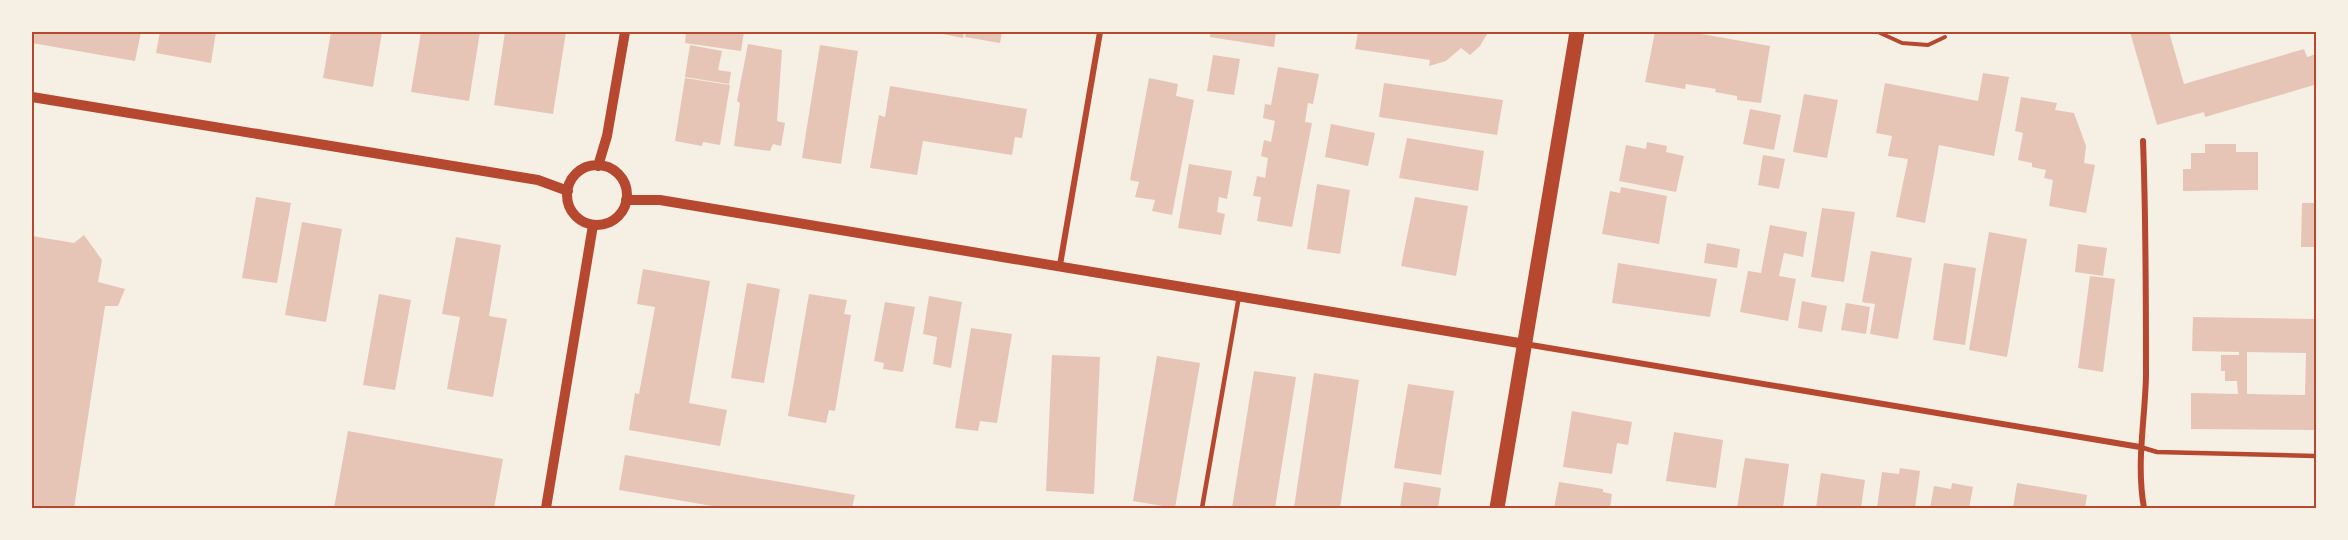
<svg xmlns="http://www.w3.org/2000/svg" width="2348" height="540" font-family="Merriweather,serif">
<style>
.building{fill:#e6c5b7;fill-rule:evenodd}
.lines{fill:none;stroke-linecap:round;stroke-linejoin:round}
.path{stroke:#b5482f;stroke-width:4}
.service{stroke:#b5482f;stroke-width:4.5}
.minor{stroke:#b5482f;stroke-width:6}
.tertiary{stroke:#b5482f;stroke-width:10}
.primary{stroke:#b5482f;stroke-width:15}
.neatline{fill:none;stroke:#b5482f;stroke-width:2}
</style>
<rect width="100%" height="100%" fill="#f6efe4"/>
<path class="building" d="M32 32H141L135 61 32 43Z
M160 32H216L211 63 156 53Z
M331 32H382L373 87 323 78Z
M421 32H480L469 101 411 92Z
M505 32H566L553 114 494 105Z
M686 32H744L741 51 685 43Z
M933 32H964L963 38Z
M966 32H1002L1000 43 965 37Z
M1210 32H1276L1274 47 1210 37Z
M1358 32H1488L1480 46 1470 55 1461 48 1446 61 1429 66 1430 60 1355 49Z
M1655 32H1690L1770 46 1761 103 1737 100V96L1715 92 1716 89 1686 84 1685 89 1645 82Z
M2130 32H2169L2184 84 2304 49 2307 57 2316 54V92L2314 85 2205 117 2204 112 2157 125Z
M748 44 782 50 777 121 785 123 781 146 773 144 770 151 734 146 740 103 737 101Z
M690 45 722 51 718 70 731 72 729 84 685 77Z
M820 45 858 51 841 164 802 158Z
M1213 55 1240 59 1234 95 1207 91Z
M1278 67 1319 74 1313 104 1308 103 1305 122 1312 123 1292 227 1257 221 1261 197 1253 196 1257 176 1265 178 1268 158 1261 156 1264 140 1271 142 1275 121 1263 118 1265 104 1271 105Z
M1983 73 2009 77 1994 156 1939 145 1925 223 1896 217 1908 159 1888 156 1892 136 1876 133 1885 83 1978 101Z
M685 78 730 85 720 145 703 142 702 146 675 141Z
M1149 78 1178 84 1176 96 1194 100 1172 215 1152 211 1155 200 1135 197 1139 182 1130 180Z
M1384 83 1503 100 1497 135 1379 117Z
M890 86 1027 109 1022 138 1015 137 1012 155 923 141 917 175 870 168 879 115 885 117Z
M1804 94 1838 100 1827 158 1793 152Z
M2021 97 2057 103 2055 110 2074 113 2086 146 2084 163 2095 165 2086 213 2049 206 2053 180 2044 178 2046 170 2032 167V163L2018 160 2023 133 2015 131Z
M1750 109 1781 115 1774 150 1743 144Z
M1331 124 1375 133 1368 166 1325 157Z
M1407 138 1484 151 1478 191 1399 178Z
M1647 142 1667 146 1666 152 1684 156 1676 192 1619 181 1626 145 1646 149Z
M2205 144H2236V152H2258V190L2183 191V169H2191V153H2205Z
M1763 155 1785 159 1779 189 1758 185Z
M1189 164 1232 171 1227 199 1219 197 1217 212 1225 214 1221 235 1178 228Z
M1317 184 1350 190 1340 254 1307 249Z
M1621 187 1667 196 1659 244 1602 234 1610 191 1620 193Z
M256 197 291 203 277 283 242 278Z
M1415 197 1468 206 1456 276 1401 266Z
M2302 203H2316V247H2301Z
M1822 208 1855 212 1844 282 1811 277Z
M302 222 342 229 326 322 285 315Z
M1770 225 1807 232 1803 257 1784 253 1779 276 1796 279 1788 321 1740 312 1748 271 1761 273Z
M1989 232 2027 239 2007 357 1969 350Z
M84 235 102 260 98 282 125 289 118 306H105L74 508 32 506V236L74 243Z
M456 237 501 245 489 316 507 319 493 397 447 389 460 317 442 314Z
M1707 243 1740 249 1737 268 1704 263Z
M2078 244 2107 248 2103 276 2075 272Z
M1871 251 1912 258 1898 339 1870 334 1875 304 1862 302Z
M1618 263 1717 279 1710 317 1612 303Z
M1944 263 1976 268 1965 345 1933 340Z
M643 269 710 281 689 403 727 410 720 446 629 430 635 393 639 394 655 307 637 304Z
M2090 276 2115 279 2103 372 2078 368Z
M747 283 780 289 764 383 731 378Z
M379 294 411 300 395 390 363 385Z
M809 294 847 300 844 314 851 315 835 411 829 410 826 423 788 416Z
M929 296 962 302 951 368 933 364 937 337 923 334Z
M1802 301 1827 306 1822 332 1798 328Z
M885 302 915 307 903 372 883 369 884 363 874 361Z
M1846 303 1870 307 1866 334 1841 330Z
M2193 317 2316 319V430L2191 429V393L2238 394 2237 381H2225V371H2221V355H2239V352L2192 351ZM2247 352 2306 353 2305 395 2247 394Z
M971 328 1012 334 997 423 980 421 978 431 955 428Z
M1052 355 1100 357 1094 494 1046 491Z
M1157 356 1200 363 1175 508 1133 501Z
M1254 371 1296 377 1275 508H1232Z
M1314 373 1359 380 1340 508H1294Z
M1408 384 1454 391 1441 475 1394 468Z
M1572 411 1632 422 1628 445 1617 443 1612 474 1563 467Z
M348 431 503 459 494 508H334Z
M1674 432 1723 440 1716 488 1666 481Z
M625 455 855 495 852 508H724L619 490Z
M1745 458 1789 464 1783 508H1737Z
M1900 468 1920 471 1915 508H1877L1882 472 1899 474Z
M1821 473 1865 480 1861 508H1816Z
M1404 482 1441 488 1438 508H1400Z
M1559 482 1603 489V492L1612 494 1610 508H1554Z
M1952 483 1973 487 1969 508H1930L1934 486 1951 489Z
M2017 483 2087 495 2085 508H2013Z"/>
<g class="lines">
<path class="path" d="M1878 32 1902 43 1928 45 1945 37"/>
<path class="service" d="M2140 447 2157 452 2316 456
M1202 508 1239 296"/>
<path class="minor" d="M2143 141C2146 219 2146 298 2146 376 2145 421 2136 463 2144 508
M1060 265 1100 32
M1525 344 2140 447"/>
<path class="tertiary" d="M32 97 538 180 568 191
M567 195a30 30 0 1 1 60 0a30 30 0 1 1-60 0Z
M598 166 607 136 625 32
M626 200H660L1525 344
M546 508 593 225"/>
<path class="primary" d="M1497 508 1577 32"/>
</g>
<rect width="2348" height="540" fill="none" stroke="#f6efe4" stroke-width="66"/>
<rect x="33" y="33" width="2282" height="474" class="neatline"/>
</svg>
